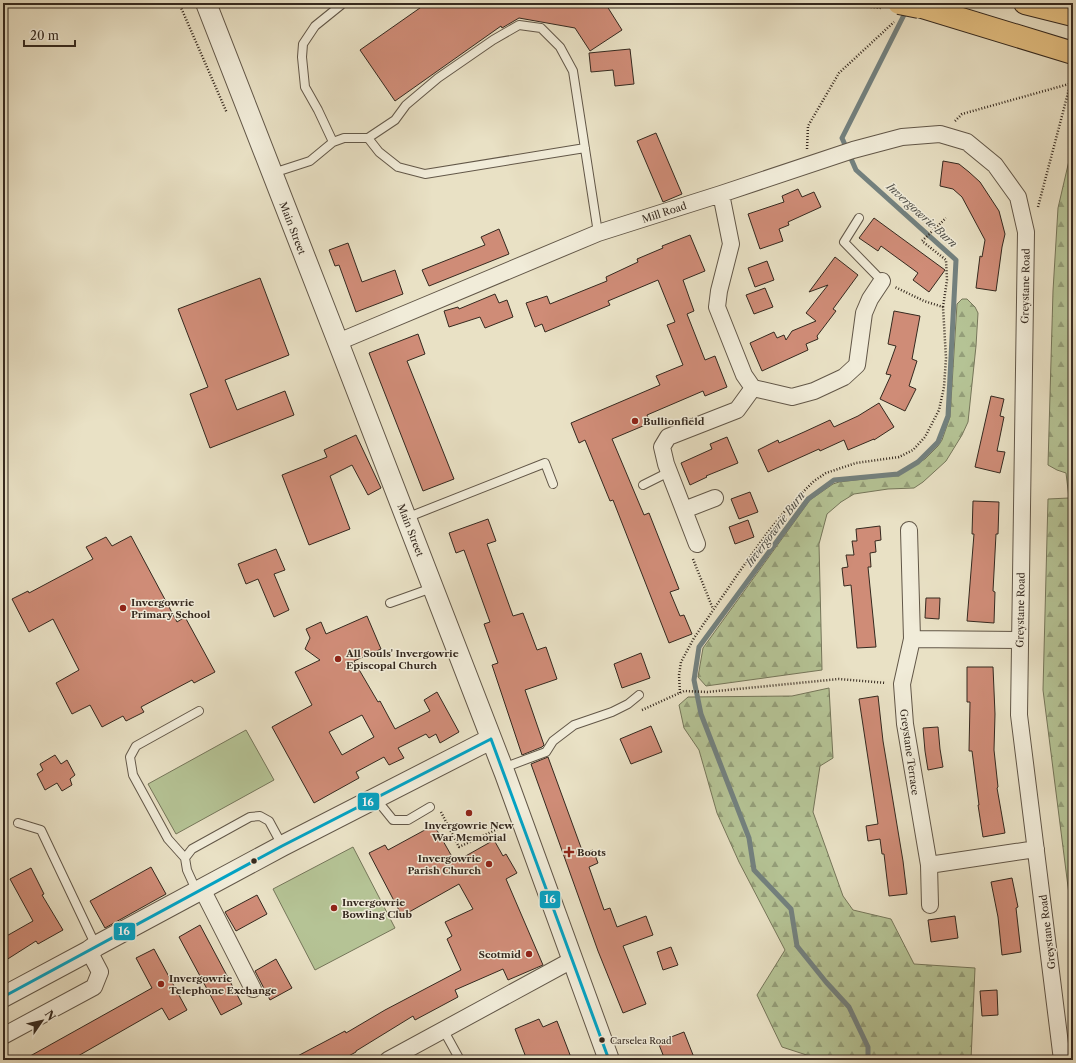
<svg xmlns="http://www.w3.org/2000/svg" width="1076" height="1063" font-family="'Libre Caslon Text',serif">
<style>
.forest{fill:url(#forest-firs);stroke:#75765a}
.park{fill:#b5c395;stroke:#75765a}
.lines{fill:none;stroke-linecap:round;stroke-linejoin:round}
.stream{stroke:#73817f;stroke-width:5}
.building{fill:#cf8c77;stroke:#35291f;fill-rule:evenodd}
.service-casing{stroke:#625748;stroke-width:10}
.minor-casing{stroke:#625748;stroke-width:18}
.tertiary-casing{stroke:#625748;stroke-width:22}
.trunk-casing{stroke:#35291f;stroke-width:24}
.path{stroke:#35291f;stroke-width:2.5;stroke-dasharray:1 2;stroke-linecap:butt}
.service{stroke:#f1ecd9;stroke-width:8}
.minor{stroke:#f1ecd9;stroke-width:16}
.tertiary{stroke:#f1ecd9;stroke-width:20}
.trunk{stroke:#e4c082;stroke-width:22}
.trunk-bridge-casing{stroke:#35291f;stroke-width:24;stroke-linecap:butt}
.trunk-bridge{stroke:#e4c082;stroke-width:22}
.bus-1-casing{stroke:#f1ecd9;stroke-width:6}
.bus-1{stroke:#03a3c5;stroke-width:3}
.poi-dot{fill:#8f2418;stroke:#f1ecd9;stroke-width:1.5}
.bus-dot{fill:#35291f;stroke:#f1ecd9;stroke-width:1.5}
.labels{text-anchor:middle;stroke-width:3;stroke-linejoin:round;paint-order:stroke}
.bus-label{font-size:9px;fill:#35291f;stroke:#f1ecd9;text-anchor:start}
.street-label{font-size:10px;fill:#35291f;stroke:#f1ecd9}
.poi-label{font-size:10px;font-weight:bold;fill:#35291f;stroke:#f1ecd9;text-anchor:start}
.water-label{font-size:11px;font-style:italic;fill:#4f4e47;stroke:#f1ecd9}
.line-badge{stroke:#f1ecd9;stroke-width:1.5}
.badge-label{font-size:11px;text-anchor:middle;font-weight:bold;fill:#fff}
</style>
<defs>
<pattern id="forest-firs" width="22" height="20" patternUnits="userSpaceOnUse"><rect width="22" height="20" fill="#b5c395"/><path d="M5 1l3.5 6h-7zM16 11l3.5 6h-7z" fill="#949e79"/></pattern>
</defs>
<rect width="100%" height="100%" fill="#e9e1c5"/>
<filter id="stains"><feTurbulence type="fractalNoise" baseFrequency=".005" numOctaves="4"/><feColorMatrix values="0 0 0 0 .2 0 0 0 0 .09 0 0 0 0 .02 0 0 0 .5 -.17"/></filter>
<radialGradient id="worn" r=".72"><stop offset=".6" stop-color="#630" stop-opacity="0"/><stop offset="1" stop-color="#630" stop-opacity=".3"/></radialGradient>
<path class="forest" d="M1073 149V926L1043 690 1048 499 1069 498 1066 473 1057 470 1048 465 1053 291 1058 208 1071 152Z
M962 299H967L975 307 978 313 976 346 968 422 962 435 946 461 923 482 914 488 888 489 854 494 841 502 827 514 819 544 822 670 706 686 698 677 703 648 810 500 833 484 839 482 898 475 925 459 938 446 942 440 950 417 957 304Z
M829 688 833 758 820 766 813 812 843 896 853 910 891 919 914 964 975 968 971 1060H822L782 1047 757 995 785 950 739 862 717 813 699 750 684 728 679 705 688 697 792 696Z"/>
<path class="park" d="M246 730 274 780 176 834 148 784Z
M353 847 395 928 315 970 273 889Z"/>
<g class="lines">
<path class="stream" d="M868 1060V1047L849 1007 826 982 797 946 791 909 754 870 749 838 701 714 694 680 699 647 808 499 834 480 898 474 918 462 938 442 948 416 956 260 856 170 842 138 907 9"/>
</g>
<path class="building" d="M427 3H605L622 30 590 51 575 28 519 18 502 28 501 26 395 101 360 50Z
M630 49 634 84 615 86 613 70 591 72 589 53Z
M656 133 682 194 663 202 637 141Z
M943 161 959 164 969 172 980 182 999 211 1005 234 1002 247 996 291 976 288 980 256 982 257 985 240 962 197 953 189 940 186Z
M798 189 802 197 814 192 821 207 788 222 789 225 779 229 783 241 760 249 748 214 784 202 782 196Z
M874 218 945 270 929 292 913 280 918 273 881 246 878 251 859 238Z
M499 229 509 254 429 286 422 270 485 245 481 237Z
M690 235 705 271 683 280 694 311 687 314 705 360 715 356 727 387 705 396 703 391 647 415 650 423 612 439 644 515 649 513 679 589 670 592 680 616 684 615 692 634 669 643 613 500 610 501 585 440 579 443 571 423 660 385 656 376 683 365 667 325 675 322 658 280 608 301 610 305 545 332 542 324 535 327 526 303 547 296 550 304 607 281 606 277 638 262 637 259 663 248 662 246Z
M348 243 362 282 395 270 403 294 356 312 339 265 335 266 329 250Z
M835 257 858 275 833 309 836 311 817 336 818 339 806 344 808 350 762 371 750 343 774 332 777 338 784 335 786 340 792 331 816 321 806 313 828 285 809 292Z
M767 261 774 280 755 287 748 268Z
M260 278 289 355 225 380 237 410 285 391 294 415 210 448 190 394 208 387 178 309Z
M765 288 773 307 754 314 746 295Z
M495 294 499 303 507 300 513 317 485 328 480 317 449 327 444 311 458 307 459 309Z
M894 311 920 316 912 359 917 361 909 386 916 389 905 411 880 399 891 375 886 374 896 346 888 344Z
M418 334 425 354 407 361 454 479 423 491 369 353Z
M991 396 1004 399 1000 416 1004 417 997 451 1005 452 1000 473 975 467Z
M879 403 894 427 874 440V439L848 450 844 440 820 451 819 449 768 472 758 450 778 440 779 443 804 432 830 420 834 427 858 416Z
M356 435 381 488 368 495 352 465 330 476 350 529 309 545 282 475 327 457 324 450Z
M727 437 738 463 706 476 707 477 690 485 681 463 712 449 710 444Z
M750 492 758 512 739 519 731 499Z
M973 501 999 502 998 534H996L993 591 995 592 994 623 967 621 974 534H972Z
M488 519 496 541 487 544 513 616 523 613 537 650 546 647 557 679 525 690 544 745 542 747 522 755 492 665 498 663 484 624 490 622 464 550 456 553 449 533Z
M748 520 754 537 735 544 729 527Z
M880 526 881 540 875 541 876 552 870 553 871 567H868L876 647 857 648 851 585 844 586 842 568 848 567 846 555H854L852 541H857L856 529Z
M131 536 177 622 185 617 215 672 194 683 192 680 141 707 144 712 126 721 123 716 102 727 90 705 72 714 56 683 79 670 53 619 29 632 12 599 28 591 29 593 93 559 86 547 106 537 112 546Z
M276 549 285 570 274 574 289 610 274 617 258 579 246 584 238 564Z
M926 598H940L939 619 925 618Z
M367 616 381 649 354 661 378 702 380 701 395 729 430 711 424 700 437 692 459 732 440 743 436 734 429 738 426 734 398 748 404 758 389 765 384 757 356 772 359 778 314 803 272 727 312 705 295 672 320 660 305 649 310 638 306 629 321 622 326 634ZM362 715 374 737 342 755 329 732Z
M641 653 650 678 622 688 614 664Z
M967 667H993L995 714 994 750 998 787 997 788 1005 833 983 837 978 805H979L972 751H969L970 702H967Z
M878 696 883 741 903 861 907 894 889 896 884 854H882L880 839 868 841 866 826 878 824 859 699Z
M651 726 662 752 631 764 620 739Z
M938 727 940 749 943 767 928 770 925 751 923 728Z
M55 755 61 764 67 760 75 775 70 779 72 785 62 791 57 783 45 790 37 774 43 770 40 764Z
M548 757 583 853 593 850 598 863 589 867 604 910 610 908 617 927 646 916 653 935 623 946 646 1004 623 1013 598 951 531 764Z
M434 825 455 862 494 840 503 856 506 854 517 873 506 879 543 965 508 980 503 969 455 990 458 997 415 1020 413 1016 356 1051V1052L341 1060H290L345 1031 346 1033 385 1010 461 970 447 939 452 936 445 922 473 909 459 884 402 916 369 853 385 845 388 850Z
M151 867 166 894 105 928 90 901Z
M31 868 44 894 42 895 63 930 38 944 36 941 3 962V938L33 921 10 879Z
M1012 878 1018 907 1016 908 1021 952 1002 955 998 917 991 882Z
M257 895 267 914 236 931 225 912Z
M955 916 958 938 931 942 928 920Z
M200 925 242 1004 221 1015 179 937Z
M671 947 678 965 663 970 657 952Z
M154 949 187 1010 169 1020 162 1008 71 1060H23L152 988 136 958Z
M276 959 292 988 270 1000 255 971Z
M997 990 998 1015 982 1016 980 991Z
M539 1019 543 1027 557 1021 572 1060H527L515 1029Z
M684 1032 695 1060H665L658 1042Z"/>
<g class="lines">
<g class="service-casing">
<path id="service" d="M368 138 379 152 398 167 425 174 585 148
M333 142 318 110 305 87 302 57 303 44 315 26 341 5
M273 173 310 161 333 142 344 138H368L395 120 406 105 438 78 493 40 519 25 541 28 560 47 573 71 598 233
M859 218 844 242 882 281
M643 485 669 472
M406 518 545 463 553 484
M390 603 432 588
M503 768 546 752 553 741 574 725 612 712 628 704 639 695
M376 799 393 820H408L430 807
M18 823 41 830 96 946
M185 858 168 839 133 775 130 757 136 746 199 711
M197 892 187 870 185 858 192 849 250 817 260 816 269 821 282 845
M444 1031 460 1060"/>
</g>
<g class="minor-casing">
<path id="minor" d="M721 194 731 244 719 291 717 307 744 375 753 388 792 397 814 391 844 377 857 365 864 313 870 299 882 281
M338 342 598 233 721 194 853 150 902 137 940 134 967 142 995 165 1018 197 1026 232 1019 715 1062 1060
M684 510 715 498
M909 530 912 639 902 684 905 724 929 865 930 905
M697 544 666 464 662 447 668 437 737 410 753 388
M912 639 1020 640
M929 865 1036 849
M202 889 253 989
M3 1036 94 987 100 972 89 951
M388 1060 572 960"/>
</g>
<g class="tertiary-casing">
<path id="tertiary" d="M206 3 338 342 505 774 609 1060
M3 997 89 951 96 946 282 846 491 739"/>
</g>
<g class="trunk-casing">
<path id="trunk" d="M909 3 1073 53
M1025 3 1073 15"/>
</g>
<path class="path" d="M179 3 227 113
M835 3 881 8
M955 121 962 114 1069 84
M807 149 808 126 839 73 894 22
M1038 207 1073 74
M943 307 947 280 946 260 922 241 946 218
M693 559 713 609
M680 693 679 675 681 662 694 638 742 568 768 532 789 506 814 481 826 473 856 463 899 457 913 450 925 437 939 410 944 387 946 358 943 307 924 301 895 287
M642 710 684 691 707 692 839 679 886 683
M441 812 459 847 504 826"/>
<use href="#service" class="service"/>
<use href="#minor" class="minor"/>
<use href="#tertiary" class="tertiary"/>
<use href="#trunk" class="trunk"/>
<g class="trunk-bridge-casing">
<path id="trunk-bridge" d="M899 3 919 7"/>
</g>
<use href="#trunk-bridge" class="trunk-bridge"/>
<g class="bus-1-casing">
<path id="bus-1" d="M491 739 609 1060
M3 997 282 846 491 739"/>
</g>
<use href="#bus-1" class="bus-1"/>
</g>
<g class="poi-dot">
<circle cx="635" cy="421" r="4"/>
<circle cx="123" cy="608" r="4"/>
<circle cx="338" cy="659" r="4"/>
<circle cx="469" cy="813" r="4"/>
<path d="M567 846h4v4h4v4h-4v4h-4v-4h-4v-4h4z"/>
<circle cx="489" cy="864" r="4"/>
<circle cx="334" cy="908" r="4"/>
<circle cx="529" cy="954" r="4"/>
<circle cx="161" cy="984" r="4"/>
</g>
<g class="bus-dot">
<circle cx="254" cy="861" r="3.5"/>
<circle cx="602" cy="1040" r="3.5"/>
</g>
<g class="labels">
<g class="bus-label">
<text x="610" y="1044">Carselea Road</text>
</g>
<g class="street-label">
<text transform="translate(664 212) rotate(-18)" y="4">Mill Road</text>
<text transform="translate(293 228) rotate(69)" y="4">Main Street</text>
<text transform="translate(1025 286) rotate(-89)" y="4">Greystane Road</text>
<text transform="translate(411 530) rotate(69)" y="4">Main Street</text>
<text transform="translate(1020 610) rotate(-89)" y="4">Greystane Road</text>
<text transform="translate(910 752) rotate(82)" y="4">Greystane Terrace</text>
<text transform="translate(1047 932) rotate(-97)" y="4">Greystane Road</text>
</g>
<g class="poi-label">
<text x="643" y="425">Bullionfield</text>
<text x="131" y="606">Invergowrie<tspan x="131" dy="12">Primary School</tspan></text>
<text x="346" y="657">All Souls' Invergowrie<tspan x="346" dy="12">Episcopal Church</tspan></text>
<text x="469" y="829" text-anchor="middle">Invergowrie New<tspan x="469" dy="12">War Memorial</tspan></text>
<text x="577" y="856">Boots</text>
<text x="481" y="862" text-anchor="end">Invergowrie<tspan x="481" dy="12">Parish Church</tspan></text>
<text x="342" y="906">Invergowrie<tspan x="342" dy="12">Bowling Club</tspan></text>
<text x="521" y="958" text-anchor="end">Scotmid</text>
<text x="169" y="982">Invergowrie<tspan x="169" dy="12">Telephone Exchange</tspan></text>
</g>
<g class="water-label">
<text transform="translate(922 215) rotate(42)" y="4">Invergowrie Burn</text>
<text transform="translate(775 529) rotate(-53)" y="4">Invergowrie Burn</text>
</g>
</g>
<g class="line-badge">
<rect x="357" y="792" width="23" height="19" rx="4" fill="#03a3c5"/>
<rect x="539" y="890" width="22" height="19" rx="4" fill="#03a3c5"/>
<rect x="113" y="922" width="23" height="19" rx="4" fill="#03a3c5"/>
</g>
<g class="badge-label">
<text x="368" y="806">16</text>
<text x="550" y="903">16</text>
<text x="124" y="935">16</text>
</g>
<rect width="1076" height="1063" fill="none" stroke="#e9e1c5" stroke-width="16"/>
<rect x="4" y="4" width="1068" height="1055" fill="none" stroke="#35291f" stroke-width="2"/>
<rect x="8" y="8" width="1060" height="1047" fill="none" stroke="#35291f"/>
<g transform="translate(42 1021) rotate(56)" stroke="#f1ecd9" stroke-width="3" paint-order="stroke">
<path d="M0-3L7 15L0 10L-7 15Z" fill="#35291f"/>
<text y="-6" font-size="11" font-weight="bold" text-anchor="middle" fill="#35291f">N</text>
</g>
<path d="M24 40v6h51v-6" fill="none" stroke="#35291f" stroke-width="2"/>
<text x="30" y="40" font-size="12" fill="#35291f" stroke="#f1ecd9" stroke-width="3" paint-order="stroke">20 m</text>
<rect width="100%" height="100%" filter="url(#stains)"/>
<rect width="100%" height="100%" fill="url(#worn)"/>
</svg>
